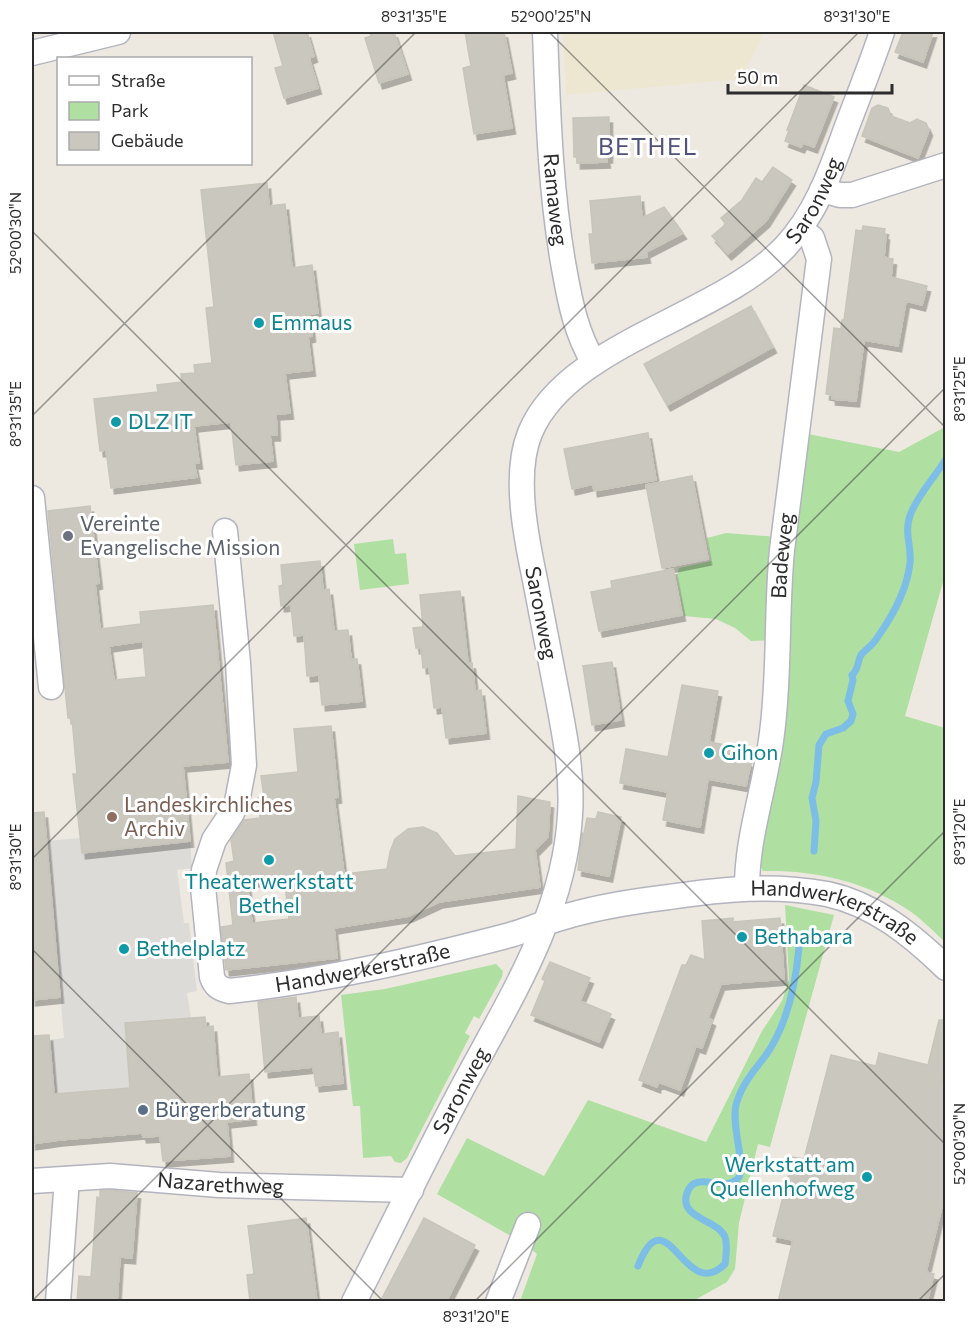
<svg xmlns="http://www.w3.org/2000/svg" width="977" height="1333" font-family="Commissioner,sans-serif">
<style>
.education{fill:#ede7d1}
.green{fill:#afdfa1}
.plaza{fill:#dddbd7}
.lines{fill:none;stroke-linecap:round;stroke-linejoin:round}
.stream{stroke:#7cbee6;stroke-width:7}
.building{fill:#c9c7be;stroke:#c8c5ba;stroke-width:1.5;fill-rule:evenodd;filter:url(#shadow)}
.minor-casing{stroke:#b3b4bf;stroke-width:27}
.minor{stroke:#fff;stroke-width:24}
.ticks{fill:none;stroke:#2c2c2c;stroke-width:1.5;stroke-opacity:0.45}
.culture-dot{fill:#0f9aa8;stroke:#fff;stroke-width:2}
.worship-dot{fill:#6b7280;stroke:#fff;stroke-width:2}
.education-dot{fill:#8d6e63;stroke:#fff;stroke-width:2}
.service-dot{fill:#5c6f8a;stroke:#fff;stroke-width:2}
.labels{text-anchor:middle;stroke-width:6;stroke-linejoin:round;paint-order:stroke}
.street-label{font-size:21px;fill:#2c2c2c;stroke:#fff}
.culture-label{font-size:21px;fill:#0d838f;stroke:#fff;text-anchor:start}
.worship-label{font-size:21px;fill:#5b616d;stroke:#fff;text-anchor:start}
.education-label{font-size:21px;fill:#785e54;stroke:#fff;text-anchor:start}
.service-label{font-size:21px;fill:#4e5e75;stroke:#fff;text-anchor:start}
.quarter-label{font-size:24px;letter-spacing:1.5px;fill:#50527a;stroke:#fff}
.neatline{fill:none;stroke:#2c2c2c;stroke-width:2}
.ticks-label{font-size:15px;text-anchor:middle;fill:#2c2c2c}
</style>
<defs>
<filter id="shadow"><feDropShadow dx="3.5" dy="6" stdDeviation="0" flood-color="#0004"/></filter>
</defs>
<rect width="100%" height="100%" fill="#ede9e0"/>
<path class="education" d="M563 32H765L740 79 566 95Z"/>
<path class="green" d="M945 427V575L905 716 945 728V942C932 930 918 915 902 906 860 880 812 870 763 871L757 858 785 640 751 641 735 628 716 619 684 616 677 575 679 568 711 561 707 538 726 533 791 538 808 434 899 452Z
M393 539 395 554 406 553 409 584 360 590 354 544Z
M785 905 834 915 770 1147 758 1144 739 1223 735 1269 727 1282 693 1301H520L537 1254 525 1244 437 1194 467 1138 544 1176 588 1100 706 1142 762 1031 782 1001 789 979Z
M496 964 503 971 502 977 479 1019 474 1016 465 1033 470 1036 407 1158 401 1163 395 1162 391 1156 363 1158 360 1106H353L341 995 385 989Z"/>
<path class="plaza" d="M80 838 82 853 190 841 192 868 177 870 184 923H189L197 991 187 993 191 1018 126 1023 129 1077 139 1087 54 1094 49 1040 64 1038 47 841Z"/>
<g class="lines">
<path class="stream" d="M814 851 816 821 812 798 816 782 819 745 826 734 843 728 851 721 853 714 848 701 853 680 852 675C859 669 857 662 861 655 866 649 873 645 877 638 892 617 907 590 910 563 912 546 903 532 911 513 919 493 935 477 946 459
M638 1266C667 1192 684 1305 725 1264 726 1255 728 1246 725 1237 718 1219 678 1219 687 1193 695 1168 727 1195 739 1177 746 1165 731 1126 736 1105 741 1085 754 1071 766 1055 787 1025 796 982 799 947"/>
</g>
<path class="building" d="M273 32H307L314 56 309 58 318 88 284 98 275 68 283 66Z
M369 32H394L408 74 379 83 365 38 371 36Z
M465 32H504L512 73 503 75 512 128 474 134 463 68 471 66Z
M903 32H933L923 62 895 52Z
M804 85 834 97 814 147 803 143 801 147 785 141 789 130H787Z
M878 105 888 108 891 116 910 123 917 119 926 123 929 130 918 158 862 136 872 108Z
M609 117V157H606L607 162 577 163V157H574L573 118Z
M773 167 792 180 766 221 728 254 712 236 726 224 721 218 742 200 756 178 762 182Z
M267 183 269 206 285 204 292 268 312 265 318 313 310 314 312 336 308 337 312 370 285 373 290 413 276 414 277 435H270L273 461 236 465 231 422 194 426 199 463H194L197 477 111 488 106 450 100 451 94 399 158 392 157 385 182 382 181 374 195 373 194 365 212 363 206 308 214 307 201 190Z
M640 196 642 218 664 207 683 233 646 252 647 257 592 263 589 234H593L590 201Z
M863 226 885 229 884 234H886L884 257 893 259 891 277 927 286 922 305 906 301 898 346 864 340 856 401 832 399V395L826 394 834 328 841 329 842 320H844L856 230 862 231Z
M751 306 773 347 667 405 644 364Z
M648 433 656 480 594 491 593 484 572 489 564 449Z
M692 476 708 559 662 568 646 485Z
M90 506 99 583 95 584 100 629 141 624 140 612 213 605 228 762 183 766 190 841 82 853 73 774H77L72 718H68L65 688 48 511ZM143 641 146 677 114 680 109 646Z
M320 561 323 590 329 589 334 631 348 630 351 659H357L362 701 322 705 319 675 307 676 304 635 294 636 291 605 281 606 279 586 283 585 281 565Z
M673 569 682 615 599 631 591 592 612 588 611 581Z
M460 591 468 663H472L475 691 481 690 486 733 446 738 442 707 434 708 429 667 423 668 421 648H416L413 628 423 627 420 595Z
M612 662 621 720 592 725 583 666Z
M682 685 718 691 709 742 749 749 747 761 751 762 746 786 708 779 700 827 663 820 668 792 620 783 626 749 668 757Z
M331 726 338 797 334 798 344 874 387 869 390 852 395 839 408 829 423 827 437 833 455 856 516 849 518 796 550 802 548 837 535 850 540 887 439 902 409 916 334 928 337 958 226 970 221 927 233 925 226 863 234 861 231 840 244 820 260 818 258 798 264 797 261 776 298 772 294 729ZM284 877 289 919 252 923 247 882Z
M44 812 60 997 32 1000V813Z
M598 812 621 817 609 876 578 870 582 833 584 834 587 818 596 819Z
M733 918V922L780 918 784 979 721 984 708 1018 712 1020 702 1048 696 1046 680 1090 658 1082 657 1087 639 1080 682 965H686L691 955 705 960 702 921Z
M550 962 590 978 580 1001 611 1014 599 1042 531 1015 545 981 542 979Z
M296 997 298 1018 319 1016 321 1034 338 1032 343 1083 316 1086 313 1067 265 1072 258 1002Z
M205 1017 206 1027 213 1026 217 1077 249 1074 253 1119 227 1122 230 1156 163 1161 160 1136 143 1137 142 1133 59 1140 32 1144V1036L49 1035 54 1094 130 1088 125 1023Z
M939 1020H945V1066L941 1083 945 1084V1194L926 1272 934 1274 927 1302H778L793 1240 773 1236 793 1157 804 1159 831 1055 876 1066 879 1053 928 1065Z
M110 1190 137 1193 132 1258 120 1257 117 1302H77L79 1276 91 1277 97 1197 100 1198V1191Z
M306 1218 317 1302H250L247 1275 254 1274 248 1226Z
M424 1218 475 1245 446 1302H380Z"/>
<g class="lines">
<g class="minor-casing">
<g id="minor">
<path id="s1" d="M545 32C548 111 550 190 564 268 570 302 576 333 594 363"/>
<path d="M32 53 118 32"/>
<path d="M822 190 840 195H852L946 165"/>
<path d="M32 498 51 687"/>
<path id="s2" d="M225 531 238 663 244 765 237 802 232 813 214 840 204 870 203 887 212 977C215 986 220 989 229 991 324 981 418 959 510 935 531 929 550 920 571 915 603 906 636 901 669 897 724 889 772 884 827 894 874 904 912 935 946 968"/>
<path id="s3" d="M747 887C747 835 766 785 772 733 780 672 776 611 782 550L819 259 812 238 800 229"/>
<path id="s4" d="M32 1181 110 1176 219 1185 411 1190"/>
<path d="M58 1302 67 1179"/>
<path id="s5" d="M354 1302C389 1233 422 1164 458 1096 505 1006 564 919 570 815 573 773 564 731 556 689 549 653 542 616 535 580 526 537 513 474 530 433 567 343 718 318 785 247 816 214 831 171 846 129 858 97 871 65 882 32"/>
<path d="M498 1302 528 1225"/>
</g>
</g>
<use href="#minor" class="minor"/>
</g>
<path class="ticks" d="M549 32 946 428M32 231 946 1145M32 416 416 32M32 859 859 32M32 949 384 1302M32 1301 946 387M474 1302 946 830M917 1302 946 1273"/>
<g class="culture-dot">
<circle cx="259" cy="323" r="6"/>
<circle cx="116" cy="422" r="6"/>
<circle cx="709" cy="753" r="6"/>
<circle cx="269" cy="860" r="6"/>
<circle cx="742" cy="937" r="6"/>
<circle cx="124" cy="949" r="6"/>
<circle cx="867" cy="1177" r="6"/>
</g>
<circle class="worship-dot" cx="68" cy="536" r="6"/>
<circle class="education-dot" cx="112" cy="817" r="6"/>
<circle class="service-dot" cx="143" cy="1110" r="6"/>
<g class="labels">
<g class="street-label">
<text dy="7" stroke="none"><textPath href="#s5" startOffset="1299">Saronweg</textPath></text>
<text dy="7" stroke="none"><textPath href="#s1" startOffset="168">Ramaweg</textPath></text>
<text dy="7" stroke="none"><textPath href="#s3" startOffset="334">Badeweg</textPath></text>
<text transform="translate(541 613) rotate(79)" y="7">Saronweg</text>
<text dy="7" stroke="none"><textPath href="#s2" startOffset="1101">Handwerkerstraße</textPath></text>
<text dy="7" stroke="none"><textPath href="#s2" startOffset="615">Handwerkerstraße</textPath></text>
<text dy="7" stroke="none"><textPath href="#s5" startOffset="237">Saronweg</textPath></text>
<text dy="7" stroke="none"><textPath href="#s4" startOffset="189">Nazarethweg</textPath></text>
</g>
<g class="culture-label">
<text x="271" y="330">Emmaus</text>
<text x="128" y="429">DLZ IT</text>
<text x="721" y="760">Gihon</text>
<text x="269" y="889" text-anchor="middle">Theaterwerkstatt<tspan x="269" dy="24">Bethel</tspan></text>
<text x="754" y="944">Bethabara</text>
<text x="136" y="956">Bethelplatz</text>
<text x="855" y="1172" text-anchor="end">Werkstatt am<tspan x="855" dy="24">Quellenhofweg</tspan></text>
</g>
<g class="worship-label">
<text x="80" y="531">Vereinte<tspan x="80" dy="24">Evangelische Mission</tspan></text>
</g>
<g class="education-label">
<text x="124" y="812">Landeskirchliches<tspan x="124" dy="24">Archiv</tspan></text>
</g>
<g class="service-label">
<text x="155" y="1117">Bürgerberatung</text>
</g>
<g class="quarter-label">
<text x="648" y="155">BETHEL</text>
</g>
</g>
<rect width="977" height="1333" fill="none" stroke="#ffffff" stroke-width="66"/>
<rect x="57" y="57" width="195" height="108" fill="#ffffff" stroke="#ababab" stroke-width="1.5"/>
<rect x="69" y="76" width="30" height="9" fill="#ffffff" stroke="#ababab" stroke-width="1.5"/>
<text x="111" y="87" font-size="18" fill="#2c2c2c">Straße</text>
<rect x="69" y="102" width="30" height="18" fill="#afdfa1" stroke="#ababab" stroke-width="1.5"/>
<text x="111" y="117" font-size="18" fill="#2c2c2c">Park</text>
<rect x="69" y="132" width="30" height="18" fill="#c9c7be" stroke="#ababab" stroke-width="1.5"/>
<text x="111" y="147" font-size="18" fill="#2c2c2c">Gebäude</text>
<path d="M728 84v9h164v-9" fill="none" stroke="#2c2c2c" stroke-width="3"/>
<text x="737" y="84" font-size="18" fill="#2c2c2c" stroke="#ffffff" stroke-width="4.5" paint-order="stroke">50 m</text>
<rect x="33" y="33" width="911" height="1267" class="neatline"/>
<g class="ticks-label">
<text x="414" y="22">8°31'35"E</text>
<text x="551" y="22">52°00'25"N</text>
<text x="857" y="22">8°31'30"E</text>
<text transform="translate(16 233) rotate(-90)" y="5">52°00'30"N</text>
<text transform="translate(960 389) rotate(-90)" y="5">8°31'25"E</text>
<text transform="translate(16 414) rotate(-90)" y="5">8°31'35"E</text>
<text transform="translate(960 832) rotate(-90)" y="5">8°31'20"E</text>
<text transform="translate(16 857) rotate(-90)" y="5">8°31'30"E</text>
<text transform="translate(960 1144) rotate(-90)" y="5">52°00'30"N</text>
<text x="476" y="1322">8°31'20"E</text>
</g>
</svg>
